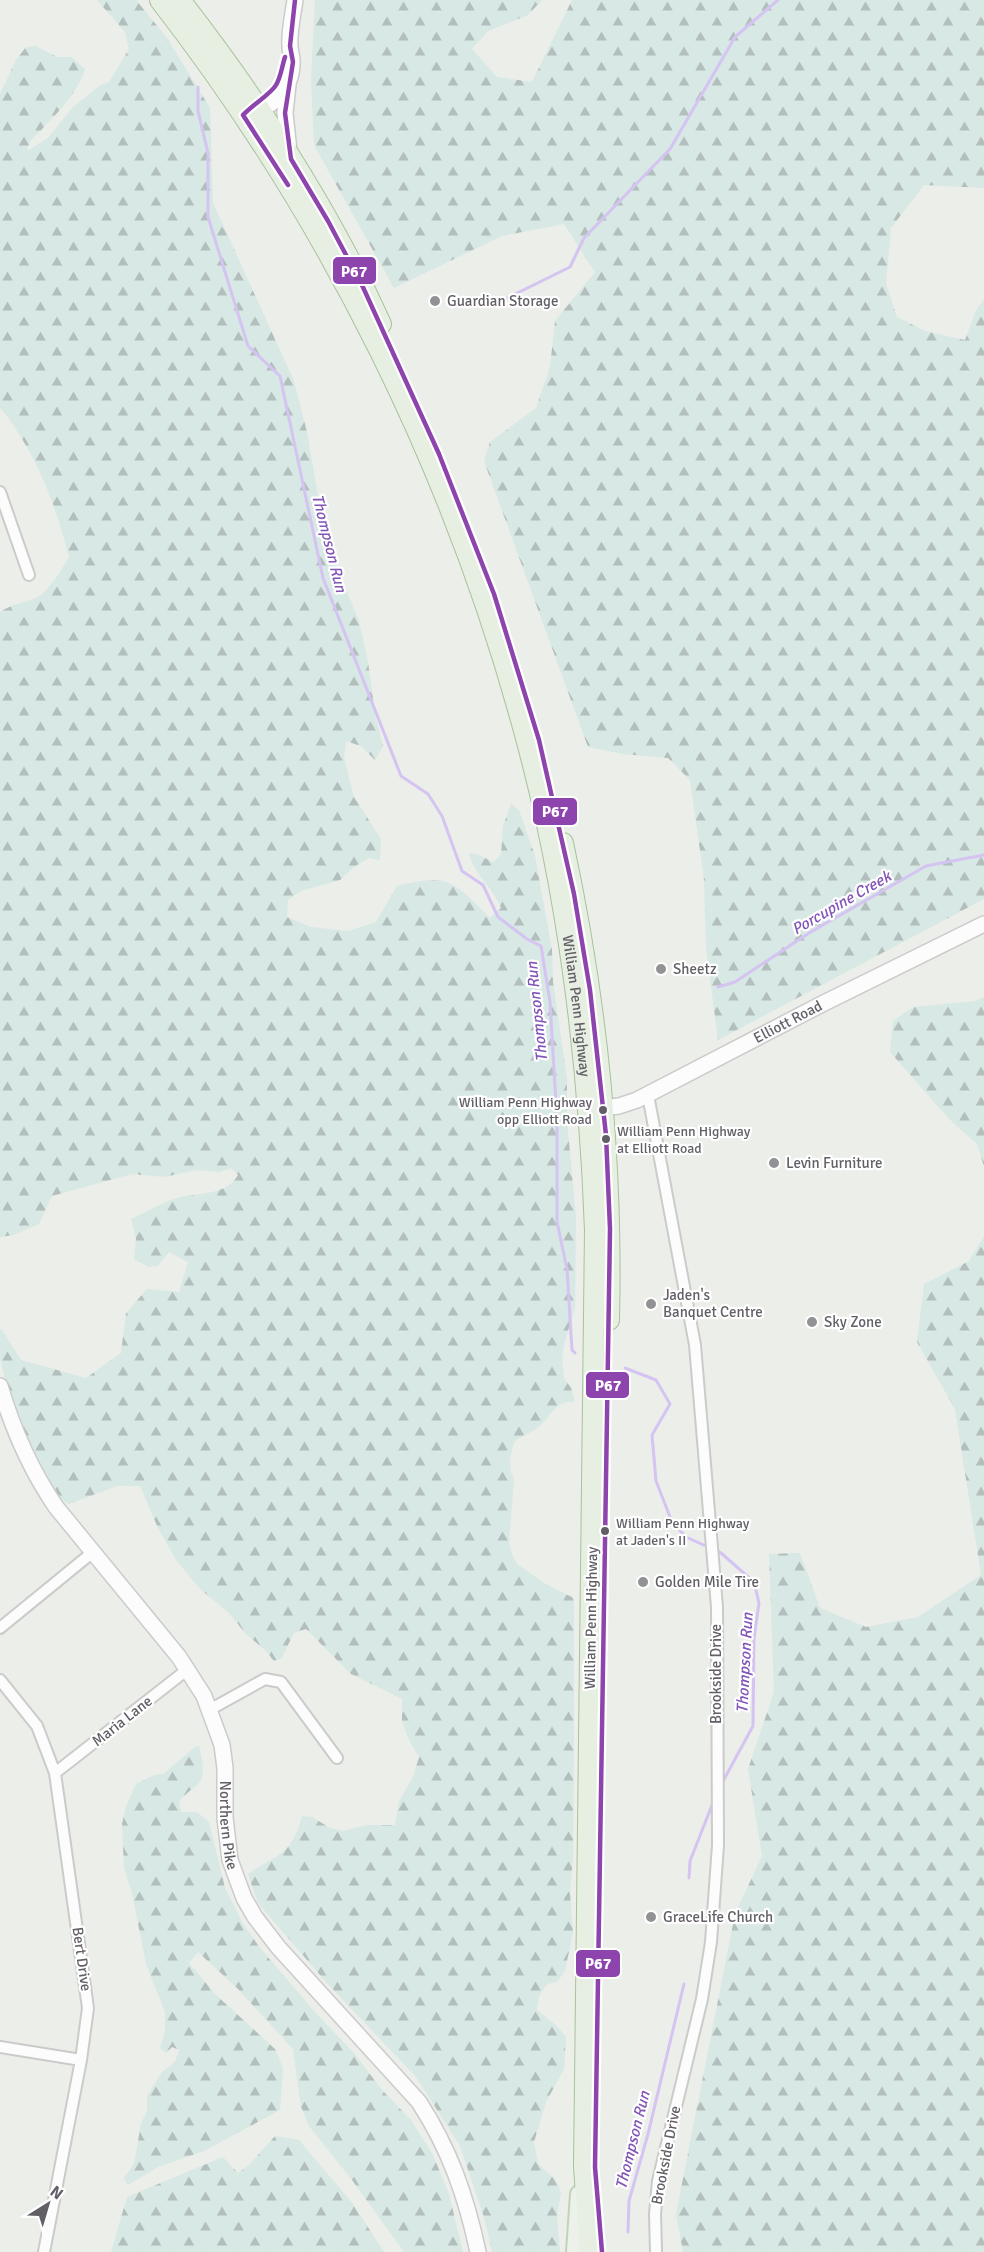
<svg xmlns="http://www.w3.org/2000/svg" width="984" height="2252" font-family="Signika,sans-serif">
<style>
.forest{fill:url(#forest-firs)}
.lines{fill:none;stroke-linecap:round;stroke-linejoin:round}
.stream{stroke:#d5c3f2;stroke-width:3}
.street-casing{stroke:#cbcbca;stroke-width:14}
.secondary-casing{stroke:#cccbcc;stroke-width:18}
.primary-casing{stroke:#c2d3ba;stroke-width:20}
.highway-casing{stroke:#a8c29a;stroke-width:22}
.street{stroke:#fcfcfc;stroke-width:10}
.secondary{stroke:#fcfcfc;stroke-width:15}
.primary{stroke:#ecf2ea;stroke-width:16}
.highway{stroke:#e7efe3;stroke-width:20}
.bus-1-casing{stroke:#fff;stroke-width:9}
.bus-1{stroke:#8e44ad;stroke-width:4.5}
.poi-dot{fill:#929194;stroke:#fff;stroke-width:2}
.bus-dot{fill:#625f66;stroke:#fff;stroke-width:2}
.labels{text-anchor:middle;stroke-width:4.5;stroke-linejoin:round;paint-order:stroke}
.bus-label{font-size:14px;fill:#625f66;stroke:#fff;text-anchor:start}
.poi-label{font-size:15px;fill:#625f66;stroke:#fff;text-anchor:start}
.street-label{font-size:15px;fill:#625f66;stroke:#fff}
.water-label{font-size:16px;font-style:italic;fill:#8255b8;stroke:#fff}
.line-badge{stroke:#fff;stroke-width:2}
.badge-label{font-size:16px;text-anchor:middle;font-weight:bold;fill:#fff}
</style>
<defs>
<pattern id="forest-firs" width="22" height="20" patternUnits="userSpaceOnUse" patternTransform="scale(1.5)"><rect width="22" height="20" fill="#d7e8e5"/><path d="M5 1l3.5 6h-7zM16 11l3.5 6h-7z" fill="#b2bfbd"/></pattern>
</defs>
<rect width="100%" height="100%" fill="#ebeee9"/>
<path class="forest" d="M97 0H136L167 38 210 108 213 203 294 381 307 432 320 507 339 572 359 621 368 662 375 714 383 746 375 760 361 746 346 741 344 758 354 797 381 839 380 860 369 858 354 867 340 880 301 891 288 900 287 917 311 927 348 931 376 922 397 886C452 873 453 882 490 918L501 908C494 888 473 874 469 853L477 854 493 862 501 855 503 826 511 804 519 810 535 856 552 950 553 982 567 1079V1120L576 1218 575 1308 564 1344 562 1358 564 1378 571 1388 575 1402C553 1400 551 1419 536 1429 529 1434 521 1436 514 1442L510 1458 511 1472 514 1480 509 1542 512 1554 517 1564 530 1573 547 1585 574 1598V1746L573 1858 570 1893 573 1932 565 1971 557 1982 547 1984 539 1996 537 2010 558 2027 566 2037 564 2069 546 2102 534 2142 538 2164 555 2179 561 2192 557 2216 560 2252H492L484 2217 460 2146 416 2077 326 1982 258 1903 248 1874C278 1853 291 1857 302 1816L312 1817 330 1828 343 1831 367 1825H395L399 1801 413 1777 419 1757 410 1742 402 1722V1699L351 1674 306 1629 294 1633 281 1659 274 1661 265 1650 246 1634 228 1612 200 1589 176 1560 158 1528 140 1486H117L69 1504C38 1489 6 1391 0 1357 0 1348 0 1338 0 1329L2 1330 21 1360 86 1378 121 1353 126 1313 147 1289 179 1292 188 1262 169 1252 158 1266 149 1267 134 1259 136 1239 131 1219C145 1213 159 1204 174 1199 194 1192 226 1197 238 1175L231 1168 220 1172 197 1170 164 1177 132 1174 52 1196 39 1224 13 1235 0 1237V612C12 604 23 603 36 598 48 593 62 569 69 557 58 515 45 476 22 439 15 428 9 417 0 408V94L16 60 26 47 36 46 57 57H71L85 69C79 90 61 109 46 125 38 134 29 139 27 151L48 138 72 108 99 86 109 82 129 49 125 32Z
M315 0H542L528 15 488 31 472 49 497 77 532 82 572 0H984V188L924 185 891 228 886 284 897 317 925 331 965 340 976 310 984 299V899L718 1040 706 948 704 879 690 780 668 758 623 754 588 747 484 461 490 442 536 408 550 367 555 321 595 272 564 224 502 236 394 288 314 145 311 80Z
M984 997V1166L977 1144 949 1119 890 1052 893 1021 913 1007 975 1001Z
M984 1236V2252H683L676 2214 735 1914 762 1856 748 1769 774 1692 769 1554 800 1553 820 1608 866 1627 918 1617 981 1575 955 1409 917 1342 924 1284 969 1261Z
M199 1746C201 1756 206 1772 200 1781 197 1787 186 1792 179 1802L181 1812H197L209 1822 225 1888 243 1924 260 1948 315 2012 353 2052 382 2090 411 2120 433 2155 449 2194 463 2252H404L352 2180 309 2126 301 2107 293 2049 236 1987 198 1952 189 1963 216 1995 275 2049 283 2068 280 2110 204 2151 158 2167 128 2185 124 2178 134 2164 141 2123 147 2111V2096L162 2072 175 2062 179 2050 172 2047 166 2053 160 2048 165 2031V2012L146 1964 132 1893 124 1868 122 1824 126 1806 136 1784 154 1775 163 1774 195 1747Z
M275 2136 299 2140 353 2204 384 2252H111L127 2197 223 2157 238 2173 249 2165Z"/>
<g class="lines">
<path class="stream" d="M198 87V111L208 153V217L248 346 280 376 323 578 401 776 428 794 442 816 462 871 483 885 498 917 527 939 541 946 550 1002 557 1120V1222L567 1269 572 1350 575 1353
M497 303 570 267 584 238 670 149 735 37 778 0
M718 987 735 982 809 933 926 866 984 855
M625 1368 656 1380 670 1404 652 1435 656 1481 672 1522 686 1537 708 1547
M714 1550 721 1553 754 1582 759 1603 754 1638 753 1726 722 1783
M689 1878 690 1861 714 1800
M628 2232 629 2201 648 2134 684 1984"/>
<g class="street-casing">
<path id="street" d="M0 492 29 575
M648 1095 695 1345 717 1607 718 1845 711 1942 702 1999 658 2181 655 2214 656 2252
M0 1628 93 1552
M0 1680 37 1726 55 1773 88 2008 81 2060 44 2252
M211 1709 265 1679 281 1682 337 1758
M55 1773 188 1669
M0 2047 81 2060"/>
</g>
<g class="secondary-casing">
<g id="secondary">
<path d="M288 85 285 113 289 151"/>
<path d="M250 114C273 107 291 90 292 65 293 58 290 52 290 46 289 31 293 15 295 0"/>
<path id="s1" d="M592 1109 619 1106 637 1100 822 1004 984 924"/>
<path id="s2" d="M0 1386C13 1430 30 1469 56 1507L179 1657 204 1696 222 1745 225 1768V1818L230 1860 244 1898 255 1917 278 1947 419 2102C450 2150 466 2196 478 2252"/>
</g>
</g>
<g class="primary-casing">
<path id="primary" d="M575 2252 579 2194"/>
</g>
<g class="highway-casing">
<g id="highway">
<path id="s3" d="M160 0C330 219 456 474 527 742 569 898 589 1069 595 1230L584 2167 590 2252"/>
<path d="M180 0C257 99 329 209 381 324"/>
<path d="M563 843C597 1000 613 1159 609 1320"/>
</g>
</g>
<use href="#street" class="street"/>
<use href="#secondary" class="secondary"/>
<use href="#primary" class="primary"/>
<use href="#highway" class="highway"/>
<g class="bus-1-casing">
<path id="bus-1" d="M295 0 290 46 293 62 285 113 291 159 328 221 362 285 439 454 494 594 539 740 574 894 590 990 606 1135 610 1229 595 2167 602 2252
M285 57C282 66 281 77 276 85 271 94 252 105 243 115L288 185"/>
</g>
<use href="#bus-1" class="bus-1"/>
</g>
<g class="poi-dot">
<circle cx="435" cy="301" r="6"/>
<circle cx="661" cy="969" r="6"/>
<circle cx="774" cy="1163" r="6"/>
<circle cx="651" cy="1304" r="6"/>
<circle cx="812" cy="1322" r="6"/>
<circle cx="643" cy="1582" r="6"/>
<circle cx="651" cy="1917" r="6"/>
</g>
<g class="bus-dot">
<circle cx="603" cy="1110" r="5"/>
<circle cx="606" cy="1139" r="5"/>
<circle cx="605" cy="1531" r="5"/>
</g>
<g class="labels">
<g class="bus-label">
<text x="592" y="1107" text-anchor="end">William Penn Highway<tspan x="592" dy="17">opp Elliott Road</tspan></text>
<text x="617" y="1136">William Penn Highway<tspan x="617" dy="17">at Elliott Road</tspan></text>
<text x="616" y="1528">William Penn Highway<tspan x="616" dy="17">at Jaden's II</tspan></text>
</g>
<g class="poi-label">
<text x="447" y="306">Guardian Storage</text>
<text x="673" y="974">Sheetz</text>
<text x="786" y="1168">Levin Furniture</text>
<text x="663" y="1300">Jaden's<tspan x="663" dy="17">Banquet Centre</tspan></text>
<text x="824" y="1327">Sky Zone</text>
<text x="655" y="1587">Golden Mile Tire</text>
<text x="663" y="1922">GraceLife Church</text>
</g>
<g class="street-label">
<text dy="5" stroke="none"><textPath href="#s3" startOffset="1102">William Penn Highway</textPath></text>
<text dy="5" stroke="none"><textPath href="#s1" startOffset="216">Elliott Road</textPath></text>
<text transform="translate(591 1618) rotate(-89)" y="5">William Penn Highway</text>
<text transform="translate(716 1674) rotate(-90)" y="5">Brookside Drive</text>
<text transform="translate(122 1721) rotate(-38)" y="5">Maria Lane</text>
<text dy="5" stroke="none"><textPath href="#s2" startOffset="507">Northern Pike</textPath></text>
<text transform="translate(82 1959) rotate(82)" y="5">Bert Drive</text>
<text transform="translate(666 2155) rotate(-79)" y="5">Brookside Drive</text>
</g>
<g class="water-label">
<text transform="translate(330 543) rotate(76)" y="6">Thompson Run</text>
<text transform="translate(841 902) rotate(-30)" y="6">Porcupine Creek</text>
<text transform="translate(536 1012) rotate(-96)" y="6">Thompson Run</text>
<text transform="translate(744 1663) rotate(-87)" y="6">Thompson Run</text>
<text transform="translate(632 2140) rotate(-76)" y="6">Thompson Run</text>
</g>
</g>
<g class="line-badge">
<rect x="332" y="256" width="45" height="29" rx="6" fill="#8e44ad"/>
<rect x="532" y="797" width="46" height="29" rx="6" fill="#8e44ad"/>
<rect x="585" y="1371" width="45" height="28" rx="6" fill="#8e44ad"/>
<rect x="575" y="1949" width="46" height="29" rx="6" fill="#8e44ad"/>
</g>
<g class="badge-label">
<text x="354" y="277">P67</text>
<text x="555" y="817">P67</text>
<text x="608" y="1391">P67</text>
<text x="598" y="1969">P67</text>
</g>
<g transform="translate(48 2204) rotate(37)" stroke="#ffffff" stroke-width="4.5" paint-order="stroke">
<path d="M0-4.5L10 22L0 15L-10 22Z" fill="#625f66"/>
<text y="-9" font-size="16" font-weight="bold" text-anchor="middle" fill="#625f66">N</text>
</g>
</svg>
